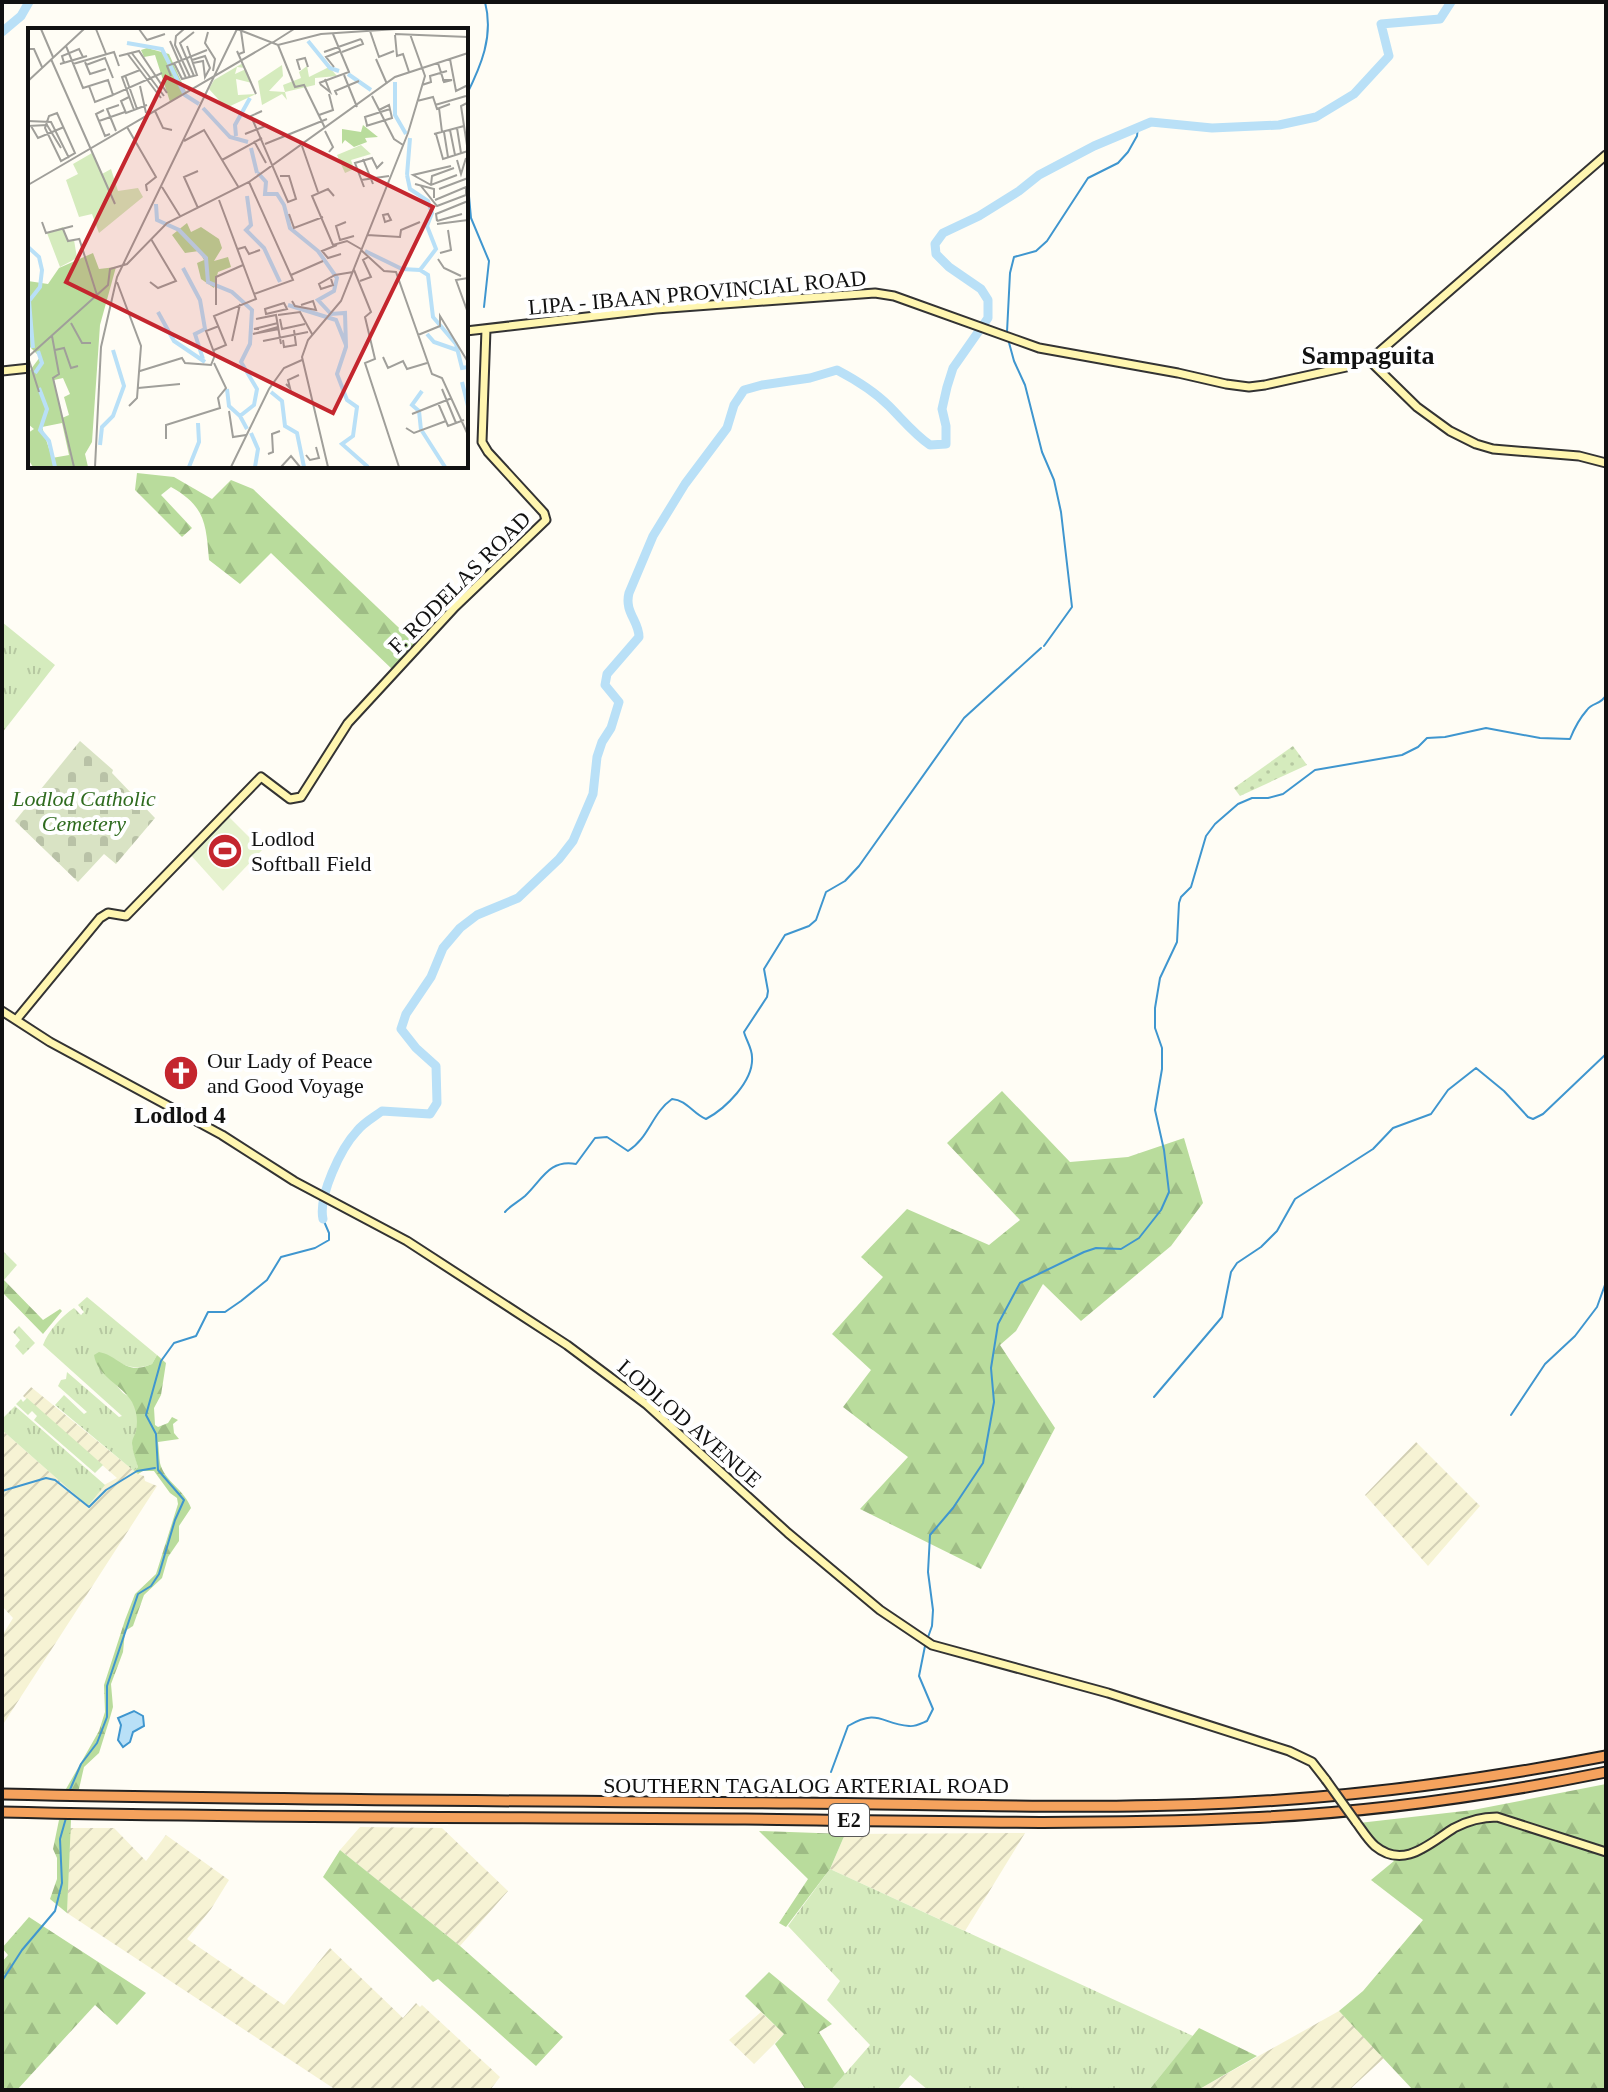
<svg xmlns="http://www.w3.org/2000/svg" width="1608" height="2092" font-family="'Times New Roman',serif">
<style>
.farmland{fill:url(#farmland-furrows)}
.grass{fill:url(#grass-tufts)}
.forest{fill:url(#forest-firs)}
.cemetery{fill:url(#cemetery-stones)}
.park{fill:url(#park-dots)}
.pitch{fill:#e6f2cf}
.water{fill:#b9e0f7;stroke:#3f96cf;stroke-width:2}
.lines{fill:none;stroke-linecap:round;stroke-linejoin:round}
.stream{stroke:#3f96cf;stroke-width:2}
.river{stroke:#b9e0f7;stroke-width:9}
.secondary-casing{stroke:#333;stroke-width:11}
.highway-casing{stroke:#222;stroke-width:13}
.secondary{stroke:#fff6b0;stroke-width:7}
.highway{stroke:#f5a25d;stroke-width:9}
.secondary-bridge-casing{stroke:#333;stroke-width:11;stroke-linecap:butt}
.secondary-bridge{stroke:#fff6b0;stroke-width:7}
.labels{text-anchor:middle;stroke-width:8;stroke-linejoin:round;paint-order:stroke}
.shield{fill:#fff;stroke:#585858;stroke-width:2}
.shield-label{font-size:20px;font-weight:bold;fill:#111}
.street-label{font-size:22px;fill:#111;stroke:#fff}
.park-label{font-size:22px;font-style:italic;fill:#2f6b1f;stroke:#fff}
.poi-label{font-size:22px;fill:#111;stroke:#fff;text-anchor:start}
.neighbourhood-label{font-size:24px;font-weight:bold;fill:#111;stroke:#fff}
.quarter-label{font-size:26px;font-weight:bold;fill:#111;stroke:#fff}
.inset-river{fill:none;stroke:#b9e0f7;stroke-width:4}
.inset-road{fill:none;stroke:#a09f9a;stroke-width:2}
.view{fill:#c4262e;fill-opacity:0.15;stroke:#c4262e;stroke-width:4}
.inset-edge{fill:none;stroke:#111;stroke-width:4}
</style>
<defs>
<pattern id="farmland-furrows" width="10" height="10" patternUnits="userSpaceOnUse" patternTransform="scale(2)"><rect width="10" height="10" fill="#f6f3d4"/><path d="M-1 1l2-2M0 10L10 0M9 11l2-2" fill="none" stroke="#d2cfb5"/></pattern>
<pattern id="grass-tufts" width="24" height="20" patternUnits="userSpaceOnUse" patternTransform="scale(2)"><rect width="24" height="20" fill="#d5ebbd"/><path d="M3 7l-1-3M5 7V3M7 7l1-3M15 17l-1-3M17 17v-4M19 17l1-3" fill="none" stroke="#b6c8a1"/></pattern>
<pattern id="forest-firs" width="22" height="20" patternUnits="userSpaceOnUse" patternTransform="scale(2)"><rect width="22" height="20" fill="#b9dc9c"/><path d="M5 1l3.5 6h-7zM16 11l3.5 6h-7z" fill="#9ebc85"/></pattern>
<pattern id="cemetery-stones" width="16" height="16" patternUnits="userSpaceOnUse" patternTransform="scale(2)"><rect width="16" height="16" fill="#d9e3c4"/><path d="M2 7V4a2 2 0 0 1 4 0v3zM10 15v-3a2 2 0 0 1 4 0v3z" fill="#b9c2a7"/></pattern>
<pattern id="park-dots" width="8" height="8" patternUnits="userSpaceOnUse" patternTransform="scale(2)"><rect width="8" height="8" fill="#d5ebbd"/><path d="M2 2h.1M6 6h.1" fill="none" stroke="#b6c8a1" stroke-width="1.8" stroke-linecap="round"/></pattern>
</defs>
<rect width="100%" height="100%" fill="#fffdf5"/>
<path class="farmland" d="M31 1387 138 1474 144 1476 145 1481 157 1486 2 1726V1636L13 1618 2 1606V1430L88 1506 104 1485 117 1478 23 1396Z
M1416 1442 1480 1506 1428 1566 1365 1495Z
M360 1827 442 1828 508 1891 460 1946 340 1850Z
M70 1828H114L146 1861 166 1835 229 1880 211 1909 187 1939 284 2005 330 1948 403 2018 416 2003 420 2007 422 2005 500 2077 490 2090H336L67 1913Z
M1025 1833 965 1931 830 1869 845 1834Z
M1339 2011 1384 2058 1349 2090H1198Z
M761 2012 784 2034 754 2064 729 2040Z"/>
<path class="grass" d="M2 622 55 665 2 733Z
M2 1250 17 1265 4 1280 2 1278Z
M87 1297 157 1355 152 1364C136 1371 122 1366 108 1356L110 1378 123 1393 131 1398 137 1412V1429L132 1445 138 1467 134 1471 55 1405 64 1395 84 1414 87 1412 58 1386 61 1380 66 1379 67 1372 119 1417 122 1416 43 1345C48 1331 62 1316 74 1308L81 1315 84 1312 78 1305Z
M19 1326 35 1343 23 1355 15 1346 20 1340 13 1332Z
M27 1398 103 1465 95 1473 34 1420 37 1416 32 1411 28 1415 16 1404 21 1399 23 1402Z
M15 1406 105 1485 88 1506 2 1430V1419Z
M830 1869 1193 2036 1149 2090H928L910 2075 897 2090H831L870 2045 827 2000 840 1981 788 1926Z"/>
<path class="forest" d="M137 473 174 477 212 499 231 480 253 489 417 645 394 671 271 553 240 584 209 560C206 523 205 506 171 487L161 495 192 528 182 537 135 490Z
M1002 1091 1070 1162 1128 1157 1184 1138 1203 1203 1171 1246 1081 1321 1043 1284 1016 1331 1000 1345 1055 1428 981 1569 860 1509 908 1457 843 1407 871 1370 832 1334 883 1277 861 1257 907 1209 989 1245 1020 1220 947 1143Z
M2 1278 43 1320 60 1309 62 1311 43 1334 2 1292Z
M99 1352C120 1356 124 1376 152 1364L157 1355 166 1363 161 1395 154 1408 155 1425 158 1427 168 1423 172 1417 178 1420 173 1424 174 1433 179 1439 158 1442C159 1449 159 1457 160 1463 164 1481 185 1490 191 1508L179 1526V1541L168 1557 162 1578 144 1595 133 1626 125 1631 123 1652 111 1684 113 1707 109 1721 99 1753 84 1767 79 1789H66L99 1731 105 1712 104 1685 125 1620 135 1594 156 1574 178 1504 177 1498 170 1493 154 1471H143L138 1474 134 1471 138 1467C136 1461 132 1449 132 1443 132 1439 135 1435 136 1431 138 1420 137 1412 132 1402 123 1386 97 1376 94 1355Z
M1606 1784V2090H1413L1339 2011 1363 1991 1423 1920 1371 1880 1394 1861 1359 1823 1473 1810Z
M59 1820H71L67 1913 50 1899 57 1879V1858L53 1849Z
M759 1831 845 1834 830 1869 786 1927 779 1923 808 1879Z
M340 1850 460 1946 563 2037 536 2066 438 1979 433 1982 323 1877Z
M29 1917 146 1993 117 2025 95 2005 17 2090H2V1962L8 1955 2 1948Z
M769 1972 832 2024 819 2032 845 2074 831 2090H806L775 2044 784 2034 745 1996Z
M1199 2028 1257 2056 1198 2090H1149Z"/>
<path class="cemetery" d="M80 741 113 770 112 773 155 818 116 864 104 854 78 882 15 821Z"/>
<path class="park" d="M1293 746 1307 765 1240 796 1234 788Z"/>
<path class="pitch" d="M226 814 262 850 223 891 188 852Z"/>
<path class="water" d="M134 1711 143 1716 144 1726 133 1732 130 1742 123 1747 118 1740 121 1725 118 1718Z"/>
<g class="lines">
<path class="stream" d="M466 96C481 66 494 36 485 2
M466 163 471 218 489 261 484 307
M1007 332 1010 273 1014 257 1036 251 1047 241 1088 178 1118 163 1128 152 1137 136 1138 127
M1008 339 1014 361 1025 385 1042 452 1054 480 1061 512 1072 607 1044 646
M505 1212C511 1205 518 1202 525 1196 542 1180 549 1159 576 1164L595 1138 607 1137 628 1151C649 1138 652 1113 672 1099 687 1100 693 1114 706 1119 725 1109 754 1081 752 1057 752 1048 746 1040 744 1032L767 997 768 991 764 969 785 935 809 926 816 920 826 892 845 881 859 866 964 718 1041 648
M1154 1397 1222 1317 1231 1272 1237 1263 1261 1247 1277 1231 1295 1199 1373 1149 1393 1128 1431 1114 1448 1090 1476 1068 1504 1091 1528 1117 1533 1119 1543 1114 1606 1054
M1511 1415 1545 1364 1575 1336 1597 1307 1606 1282
M2 1491 46 1478 55 1480 89 1507 106 1490 137 1471 155 1468
M927 1640 932 1626 933 1610 928 1572 930 1535 953 1508 983 1463 994 1402 991 1368 998 1324 1020 1283 1084 1252 1096 1248 1121 1249 1139 1238 1161 1210 1169 1192 1164 1150 1155 1110 1162 1069V1048L1155 1028V1008L1160 978 1177 942 1179 903 1181 897 1191 887 1206 836 1215 824 1238 804 1252 798H1268L1283 794 1315 770 1402 755 1418 747 1427 738 1445 737 1486 728 1540 738 1570 739C1574 729 1579 719 1587 710 1593 702 1601 705 1606 695
M831 1772 848 1726C879 1708 881 1724 909 1726 915 1727 922 1723 927 1721L933 1709 919 1676 925 1646
M69 1792 81 1764 97 1743 107 1717V1686L138 1594 151 1586 159 1574 175 1520 184 1500 158 1470 156 1434 146 1415 161 1361 174 1343 196 1336 208 1312H225L241 1301 267 1280 281 1257 315 1248 329 1240V1233L323 1219
M2 1981 22 1950 55 1911 62 1883 60 1839 66 1818"/>
<path class="river" d="M2 32 21 16 29 2
M323 1219C318 1196 341 1148 357 1131 363 1123 374 1117 382 1111L430 1114 437 1103 436 1066 416 1048 401 1029 406 1014 431 977 443 948 460 928 477 915 518 898 559 859 573 841 593 794 597 757 602 742 611 728 619 702 605 685 607 674 639 637C639 621 624 612 629 593L653 536 685 484 727 428 734 405 744 390 762 385 810 378 837 370C856 380 874 391 889 406 903 420 914 434 930 445L946 444V426L942 409 947 387 953 368 988 318V300L981 289 949 267 936 254 935 244 943 233 979 216 1019 191 1039 175 1094 146 1151 122 1212 128 1279 125 1316 117 1354 94 1389 56 1381 24 1440 19 1451 2"/>
<g class="secondary-casing">
<path id="secondary" d="M466 331 656 309 875 293 894 296 1039 348 1178 373 1226 384 1249 387 1265 385 1351 366 1378 353 1606 155
M1368 359 1417 407 1450 431 1476 444 1493 449 1579 456 1606 463
M2 371 30 368
M2 1011 50 1042 222 1135 294 1181 407 1241 567 1345 646 1404 788 1533 880 1610 932 1645 1108 1693 1289 1751 1312 1762 1326 1780
M16 1020 100 918 108 913 126 916 261 777 290 799 301 797 348 723 455 607 546 520 544 513 488 452 482 442 486 329
M1356 1822C1362 1830 1368 1840 1375 1846 1404 1870 1430 1843 1454 1828 1467 1821 1482 1817 1497 1817L1606 1852"/>
</g>
<g class="highway-casing">
<path id="highway" d="M2 1794C266 1800 530 1801 794 1803 939 1804 1085 1810 1230 1803 1356 1797 1482 1780 1606 1756
M2 1812C250 1818 497 1817 745 1819 912 1821 1079 1826 1246 1818 1366 1813 1488 1796 1606 1772"/>
</g>
<use href="#secondary" class="secondary"/>
<use href="#highway" class="highway"/>
<g class="secondary-bridge-casing">
<path id="secondary-bridge" d="M1326 1780 1356 1822"/>
</g>
<use href="#secondary-bridge" class="secondary-bridge"/>
</g>
<defs>
<g id="stadium-disc" transform="scale(1.8)"><circle r="9.5" fill="#c4262e" stroke="#fff"/><path d="M0-5a6.5 5 0 1 0 0 10a6.5 5 0 1 0 0-10ZM-3.5-1.8h7v3.6h-7Z" fill="#fff"/></g>
<g id="church-disc" transform="scale(1.8)"><circle r="9.5" fill="#c4262e" stroke="#fff"/><path d="M-1.2-6h2.4v3.5h3.3v2.4h-3.3V6h-2.4V-.1h-3.3v-2.4h3.3Z" fill="#fff"/></g>
</defs>
<g fill-rule="evenodd">
<use href="#stadium-disc" x="225" y="851"/>
<use href="#church-disc" x="181" y="1073"/>
</g>
<g class="labels">
<rect class="shield" x="829" y="1804" width="40" height="32" rx="6"/>
<g class="shield-label">
<text x="849" y="1827">E2</text>
</g>
<g class="street-label">
<text transform="translate(697 292) rotate(-5)" y="8">LIPA - IBAAN PROVINCIAL ROAD</text>
<text transform="translate(459 582) rotate(-45)" y="8">F. RODELAS ROAD</text>
<text transform="translate(690 1423) rotate(41)" y="8">LODLOD AVENUE</text>
<text x="806" y="1793">SOUTHERN TAGALOG ARTERIAL ROAD</text>
</g>
<g class="park-label">
<text x="84" y="806">Lodlod Catholic<tspan x="84" dy="25">Cemetery</tspan></text>
</g>
<g class="poi-label">
<text x="251" y="846">Lodlod<tspan x="251" dy="25">Softball Field</tspan></text>
<text x="207" y="1068">Our Lady of Peace<tspan x="207" dy="25">and Good Voyage</tspan></text>
</g>
<g class="neighbourhood-label">
<text x="180" y="1123">Lodlod 4</text>
</g>
<g class="quarter-label">
<text x="1368" y="364">Sampaguita</text>
</g>
</g>
<g transform="translate(28 28)">
<rect width="440" height="440" fill="#fffdf5"/>
<path d="M215 35 217 40 209 39 207 46 218 41 224 55 208 51 210 67 228 66 198 80 181 61 186 52ZM254 37 255 48 241 63 257 64 255 57 273 50 271 44 279 38 281 49 301 39 309 48 287 50V57L257 64 259 72 254 66 234 77 230 53ZM333 117 343 126 323 132 326 141 317 145 309 127ZM64 125 74 146 83 141 90 163 110 160 115 169 71 205 64 186 51 189 38 152 50 146 45 136ZM35 199 40 213 46 212 49 230 32 239 19 205Z" fill="#d5ebbd"/>
<path d="M119 20 141 26 158 64 142 74 127 27 116 29 113 22ZM335 97 350 109 337 110 339 114 326 119 317 112 314 116V101L333 104ZM159 195 163 204 173 199 191 211 194 220 186 233 200 229 203 239 190 244 186 260 173 251 169 235 176 232 171 223 157 225 144 207ZM65 225 71 241 88 239 72 297 64 414 57 426 60 439H5L0 431V405L6 401 0 396V345L12 329 0 317V253L20 256 31 240ZM35 350 42 366 36 369 41 387 34 390 26 352ZM34 395 41 427 24 430 14 399Z" fill="#b9dc9c" fill-rule="evenodd"/>
<path class="inset-river" d="M280 13 302 40 311 43M99 15 134 21 157 67 171 76M320 46 343 62M367 54V87L378 106M175 80 202 109 220 114M208 108 207 97 222 70M223 120 229 145M230 145 238 154 237 166H249L256 177 262 200 290 223 309 250 306 263 290 272 303 286 317 285 318 319 309 346 319 372 329 379 325 408 314 416 340 439M379 147 382 110M379 147 382 161 400 173 404 185 399 198 408 221 392 242 400 247 405 289 428 316 434 340 440 339M219 168 223 197 218 202 236 220 252 254M128 176 129 192 151 202 178 230 180 254 204 264 224 282 222 316 213 334 229 361 226 377 212 388 219 401M0 219 11 229 14 242 12 259 1 273 5 320M337 223 374 241 392 242M155 240 172 272 177 301 167 306 175 331M260 277 308 292 318 317M130 284 146 313 177 334M399 306 406 314 429 322M7 345 14 335 10 323M434 354 440 378M11 360 19 381 12 402 21 413 27 439M199 361 201 378 212 388M243 364 254 373 257 398 269 405 276 439M393 402 391 383 384 377 394 363M394 403 417 439M223 405 230 421 227 439M72 417 74 399 85 388 96 358 85 322M161 439 171 414 170 395"/>
<path class="inset-road" d="M13 1 25 29M68 1 78 26M111 1 119 12 137 6M156 1 148 8 147 17 162 49M209 1 250 17 293 6 369 1M342 3 351 29 366 23M166 4 152 15 166 48M180 4 177 15 187 31 185 43M367 6 440 9M367 7 369 28 375 26 381 44M142 13 158 50M244 15 266 1M250 17 267 59 276 57 297 100M38 18 55 60 80 52 85 67 134 45M0 21H6L14 39M209 23 228 66M103 24 136 68M296 24 333 11M314 24 335 16 333 11M99 25 133 70M211 26 216 24 213 3M91 28 111 23 139 65M23 31 87 176M348 31 359 56M422 31 428 63 440 57M164 32 177 28 182 40 177 49 175 33 165 35M57 34 62 46 78 41M36 35 34 28 51 21 55 29M146 35 154 51 169 47 159 18M410 35 415 51V52L416 54 424 52H415M32 36 59 28M45 36 86 24 91 38M58 37 77 30 85 50M306 39 298 29 313 23M272 42 269 32 277 30 280 39M97 47 109 81M316 47 329 79M143 48 139 38 179 22M0 53 56 1M291 55 321 44 305 6M292 56 302 64 297 51M394 57 403 54 402 48 419 43M61 58 67 74 85 67M112 58 118 85M309 67 307 63 331 53M344 68 366 111 375 117M101 69 93 73 98 85 119 77M389 73 405 69 409 81 422 76M439 75 433 78 440 124M407 77 438 68M411 80 414 104M76 82 68 86 77 108 82 106M106 82 94 49 112 42M127 83 135 100 144 102M234 83 223 88 260 174 268 171 261 148H252M29 85 47 125 33 133 17 100 21 88ZM291 87 305 82 301 66M0 93 23 94 41 130M71 93 97 84M339 97 337 89 362 81M0 98 19 97 33 120M3 98 10 110 36 99M338 98 364 90 361 77 351 82M99 99 128 149 118 157 119 163M429 100 433 125M422 102 427 127M88 103 79 81 91 77M297 103 305 119 301 124M416 104 420 129M217 106 240 97M406 106 436 98M408 106 415 131 440 123M156 113 176 102 211 160M226 113 238 135M237 116 299 91M274 118 290 164M335 131 345 156M194 132 234 110M429 132 433 146 438 130M423 138 385 147 403 157 429 147M170 143 156 149 170 180M333 152 361 148M221 154 265 252 226 266M387 156 406 161V170M0 157 243 15M403 157 404 148 426 140M393 158 409 178 438 167V159L407 172M134 159 152 188M336 159 327 135 344 130 349 140 355 134M411 161 440 150M306 168 300 161 284 168 305 217 319 213 333 221M261 186 266 200 295 189M360 186 363 192 357 194 355 187ZM409 193 408 186 440 173M409 193 434 186M14 194 18 205 45 198M318 194 308 198 312 212 326 208M409 196 440 192M35 201 40 213 51 211M339 207 372 209 373 202 392 194M51 210 69 267M309 217 294 223 300 230 313 226M210 221 217 219 221 226 232 222M333 222 356 243 368 244 404 346 414 350 440 407M412 225 423 222 420 202M410 231 416 240 433 248M326 242 343 284 337 289 347 331 337 335 371 439M263 247 295 233M440 250 428 252 440 285M303 251 305 257 293 261 291 256 307 247 325 244M332 253 343 249 335 232 340 229M89 254 113 318 109 370 101 378M122 254 130 260 148 253 123 211M264 273 267 278 288 282 285 273 273 277M256 275 259 281 238 286 237 281ZM188 277V249L215 237M250 287 272 284 284 306M228 291 248 287 253 316M252 291 254 301 277 296M43 295 54 315H63M250 299 225 306 251 301M231 301H226L250 295M390 307 412 298V288L440 334M24 308 31 346 25 350 46 439M255 312 256 319 268 317 266 302M204 313 212 276M235 313 280 304M27 322 36 320 43 340 50 338M186 322 198 317 186 288 228 271 191 172M0 329 11 364M0 329 80 257 82 241 99 236 139 195 221 154 367 49 440 25M355 329 360 340 375 333 379 341 399 335M112 343 154 330 157 335 183 337 187 327 178 303 191 298M258 356 262 360 260 352 271 347M110 360 152 356M414 361 428 395M410 375 420 398 436 392M201 383 205 409 218 407M384 386 424 370M378 400 386 405 418 393M138 411V397L192 380 190 370 198 360 186 335M240 426 245 424 244 406 252 403M278 427 282 432 291 430 288 419M67 439 73 319 89 249 209 1M203 439 241 361 256 340 274 332M253 439 263 428 272 439M300 439 274 329 280 312 313 273 380 105 397 48 382 6"/>
<path class="view" d="M138 49 405 179 305 385 38 254Z"/>
<rect width="440" height="440" class="inset-edge"/>
</g>
<rect width="1608" height="2092" fill="none" stroke="#111111" stroke-width="8"/>
</svg>
